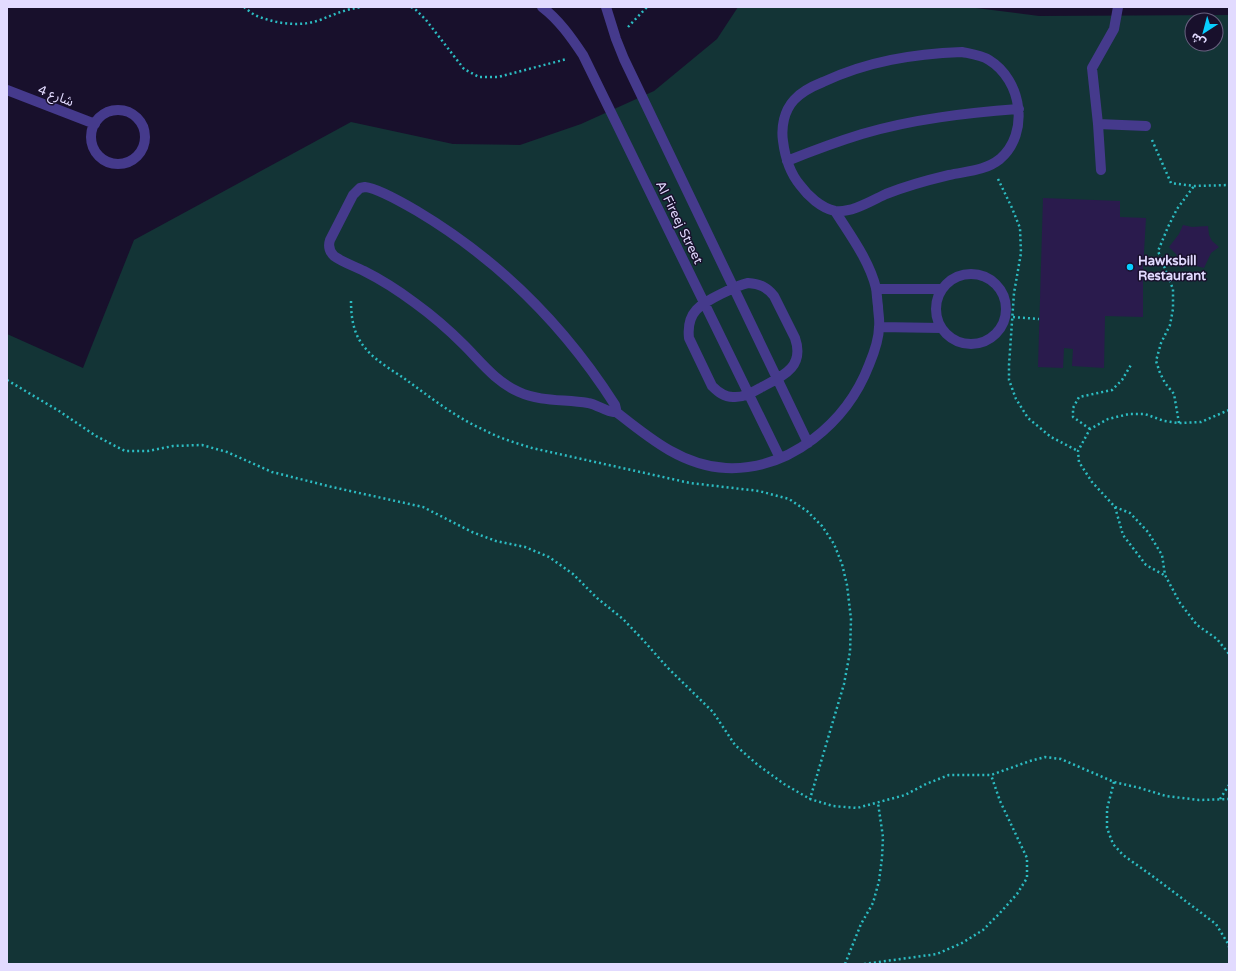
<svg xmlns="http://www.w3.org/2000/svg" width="1236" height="971" font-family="'Varela Round','Noto Sans Arabic',sans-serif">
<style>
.green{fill:#133436;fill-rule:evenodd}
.building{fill:#2a1b4d}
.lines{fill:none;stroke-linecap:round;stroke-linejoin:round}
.path{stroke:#2cbcc2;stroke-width:2.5;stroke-dasharray:2 3;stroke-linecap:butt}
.minor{stroke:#453a8c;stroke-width:10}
.poi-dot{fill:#07ceff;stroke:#18102c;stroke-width:1.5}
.labels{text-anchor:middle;stroke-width:3;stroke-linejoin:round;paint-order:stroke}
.street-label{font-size:13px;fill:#e2dbff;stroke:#18102c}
.poi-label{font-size:13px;font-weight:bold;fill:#e2dbff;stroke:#18102c;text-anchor:start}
</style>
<rect width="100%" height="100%" fill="#18102c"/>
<path class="green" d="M738 7H968L1039 16 1229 15V964H7V334L83 368 134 240 351 122 453 144 520 145 581 124 654 91 717 39ZM1192 20H1216V44H1192Z"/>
<path class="building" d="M1043 198 1120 201V217L1146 218 1143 269V317L1105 316 1104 368 1072 366 1073 349 1064 348 1063 368 1038 367Z
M1183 225 1192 227 1208 226 1209 235 1212 241 1219 247 1211 253 1204 268 1189 264 1181 268 1179 260 1176 254 1169 247 1179 234Z"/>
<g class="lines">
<path class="path" d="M244 7C248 10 252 14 257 16 277 24 300 27 320 20 335 14 346 9 362 7
M411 7 416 10 426 20 464 69 479 77H498L567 59
M628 27 647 7
M1152 140 1171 183 1194 186 1229 185
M998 179 1012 208 1020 228 1021 253 1014 293 1009 365V380L1016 399 1028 418 1051 437 1078 451
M351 301C351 319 354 336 366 349 376 361 392 370 405 379 430 397 455 417 484 430 499 438 516 443 532 448L690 483 759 491 789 499 807 511 822 526 834 544 842 564 847 585 851 619 850 652 844 684 810 799
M1013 317 1039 319
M7 380 59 411 96 436 125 451H148L173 446 202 445 227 452 272 472 332 487 423 507 472 532 496 541 525 547 549 557 573 574 597 598 623 619 644 641 667 667 713 712 735 745 758 765 784 784 810 799 833 806 857 808 905 795 926 784 949 775H991L1030 761 1045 757 1061 759 1114 782 1140 788 1166 796 1199 800 1229 799
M1229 410 1201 422 1179 423 1164 421 1145 414H1129L1108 419 1090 429 1078 451 1079 462 1092 482 1115 507 1130 513 1148 532 1162 555 1165 575 1180 603 1197 625 1217 639 1229 654
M1179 423 1174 394 1165 383 1160 373 1156 361 1161 343 1170 325 1173 309V289L1158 251 1168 227 1177 209 1194 186
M1090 429 1073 417V408L1079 397 1112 390 1122 380 1132 363
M1115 507 1123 535 1146 565 1164 575
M1114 782 1107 809V828L1113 844 1123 855 1151 875 1216 924 1227 942 1229 947
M1220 799 1229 785
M845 964 861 924 873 903 879 881 882 858 883 837 878 803
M864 964 937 954 962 943 983 930 999 914 1017 894 1027 878V858L1000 801 991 775"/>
<path class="minor" d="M542 7C559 20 571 37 583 55L780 458
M606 7 616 39 624 59 808 443
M962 52C972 54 981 55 989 60 1022 80 1030 133 1000 159 985 171 967 171 949 175 928 180 906 186 886 194 871 201 852 213 835 211 821 208 808 196 800 185 790 173 785 157 783 141 781 127 784 111 794 100 802 91 813 86 823 82 868 61 913 54 962 52Z
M7 90 95 124
M91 137a27 27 0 1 1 54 0a27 27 0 1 1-54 0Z
M1098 124 1146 126
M787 161C812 151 836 142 862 134 913 119 966 113 1019 109
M1101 170 1098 124 1092 68 1114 29 1118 7
M365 187C377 188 405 204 417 211 499 260 564 325 615 405L616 409 613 412C607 412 596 404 588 403 565 399 541 402 519 392 496 382 481 362 464 345 449 330 433 316 415 303 399 291 382 280 364 271 354 266 342 262 334 256 329 251 328 246 330 240L353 195 360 188Z
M936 309a35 35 0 1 1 70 0a35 35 0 1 1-70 0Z
M748 283C760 284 767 287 774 296L795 338C805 367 783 376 762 387 753 392 743 398 733 397 724 397 718 392 712 386L689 338C686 311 701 304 723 293 731 289 739 285 748 283Z
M876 289H942
M879 327 941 328
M615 411C648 437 682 466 726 468 790 471 847 422 869 365 874 353 879 340 879 327 880 320 878 313 878 306 877 300 877 294 876 288 869 260 850 235 835 211"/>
</g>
<circle class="poi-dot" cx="1130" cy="267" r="4"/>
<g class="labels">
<g class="street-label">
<text transform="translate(56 95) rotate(21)" y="5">شارع 4</text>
<text transform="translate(680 222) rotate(64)" y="5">Al Fireej Street</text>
</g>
<g class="poi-label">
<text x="1138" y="265">Hawksbill<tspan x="1138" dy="15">Restaurant</tspan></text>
</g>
</g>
<rect width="1236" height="971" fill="none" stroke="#e2dbff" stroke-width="16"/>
<g transform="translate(1204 32) rotate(216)"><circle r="19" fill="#18102c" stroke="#696180"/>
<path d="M0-3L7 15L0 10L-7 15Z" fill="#07ceff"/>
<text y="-6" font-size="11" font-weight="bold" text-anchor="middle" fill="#e2dbff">ش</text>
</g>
</svg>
